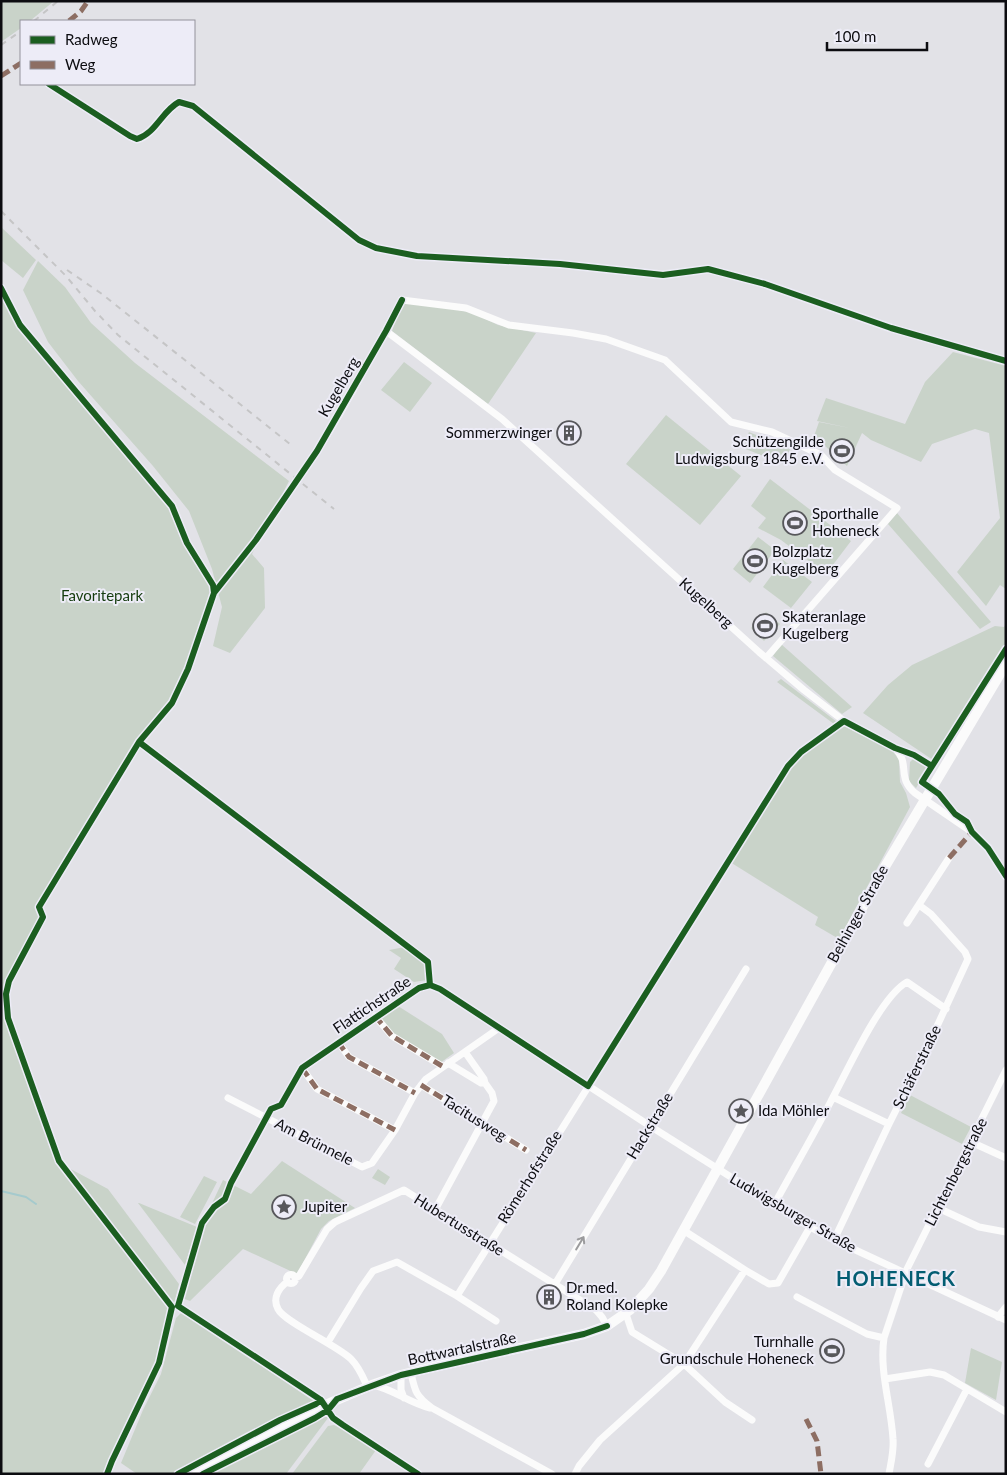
<svg xmlns="http://www.w3.org/2000/svg" width="1007" height="1475" font-family="Lato,sans-serif">
<style>
.green{fill:#c9d3c9}
.lines{fill:none;stroke-linecap:round;stroke-linejoin:round}
.stream{stroke:#a5cacd;stroke-width:2}
.street{stroke:#fbfbfb;stroke-width:7}
.secondary{stroke:#fbfbfb;stroke-width:10}
.rail{stroke:#c5c5c6;stroke-width:2;stroke-dasharray:6 6;stroke-linecap:butt}
.quiet{stroke:#8d6e63;stroke-width:5;stroke-dasharray:10 5;stroke-linecap:butt}
.cycleway-casing{stroke:#edecf7;stroke-width:9}
.cycleway{stroke:#1b5e20;stroke-width:6}
.oneway{stroke:#9b9b9d}
.labels{text-anchor:middle;stroke-width:4;stroke-linejoin:round;paint-order:stroke}
.street-label{font-size:15px;fill:#0c0c10;stroke:#edecf7}
.poi-label{font-size:15px;fill:#0c0c10;stroke:#edecf7;text-anchor:start}
.park-label{font-size:15px;fill:#143b0e;stroke:#edecf7}
.district-label{font-size:20px;font-weight:bold;letter-spacing:1px;fill:#035d72;stroke:#edecf7}
</style>
<rect width="100%" height="100%" fill="#e2e2e7"/>
<path class="green" d="M1 1H54L30 21H21V28L1 42Z
M1 227 36 260 23 278 1 260Z
M38 261 65 287 91 323 135 363 289 481 252 554 264 568 265 608 230 653 213 646 222 607 212 569 189 511 153 466 78 381 48 342 23 290Z
M1 297 15 322 174 510 213 586 186 668 170 703 134 743 39 907 43 917 9 981 6 994 8 1018 42 1115 56 1162 161 1294 169 1308 163 1337 156 1363 105 1474H1Z
M402 303 453 309 473 313 498 325 536 333 488 404 392 331Z
M953 352 1006 366V589L1000 585 986 606 957 572 1000 518 989 433 975 429 932 444 921 462 871 440 862 433 847 466 814 436 819 422 850 428 817 421 826 398 905 424 925 382Z
M404 362 432 383 410 412 381 390Z
M666 415 741 476 700 525 626 464Z
M749 432 790 449 784 464 743 448Z
M770 479 851 541 826 574 781 540 758 528 766 518 751 506Z
M897 513 991 622 980 629 888 524Z
M758 537 775 550 750 583 733 569Z
M783 560 812 582 791 608 763 587Z
M766 612 780 624 764 641 751 628Z
M1006 624V648L933 760 863 713 888 685 912 665 995 626 1004 627Z
M781 644 852 707 842 714 773 656Z
M781 679 837 722 834 724 777 682Z
M844 726 892 750 899 760 900 782 906 793 910 807 839 939 815 925 818 917 730 862 791 765 809 749Z
M913 759 929 766 916 788 909 781 910 762Z
M405 947 426 965 427 980 414 982 394 969 401 958 389 950Z
M398 1006 442 1034 454 1053 440 1063 393 1034 380 1018Z
M910 1095 971 1127 962 1144 901 1113Z
M282 1161 355 1208 329 1221 321 1229 297 1274 243 1249 190 1301 182 1298 200 1229 223 1180 251 1194Z
M65 1166 108 1189 179 1284 174 1304 171 1303Z
M378 1169 390 1177 385 1185 372 1178Z
M204 1176 217 1182 195 1224 180 1217Z
M139 1203 197 1227 185 1265 138 1203Z
M182 1312 315 1402 173 1474H137L121 1463 143 1410 161 1374 176 1318Z
M971 1348 1002 1362 996 1400 965 1383Z
M325 1414 328 1418 286 1474H208Z
M334 1425 345 1430 376 1450 359 1474H292L328 1426Z"/>
<g class="lines">
<path class="stream" d="M1 1191 26 1197 36 1204"/>
<path class="street" d="M386 331 502 419 759 652 804 690 844 721 895 748C911 764 896 777 915 793L972 832 988 848 1006 876
M294 485C336 427 368 362 402 300L466 308 509 325 573 333 606 339 665 360 731 422 772 432 821 455 835 470 897 508 766 658
M374 921 428 962 430 985
M907 923 949 858
M375 1016 392 1036 442 1066
M338 1042 349 1057 415 1093
M465 1052 484 1079 485 1083
M302 1068 317 1089 395 1130
M421 1085 526 1150
M833 1097 889 1124
M228 1098 362 1167 372 1163 395 1130 415 1093 426 1079 499 1028
M971 1142 1006 1158
M231 1183 271 1109 281 1105 302 1068 419 988 430 985 440 989 650 1126 810 1227 834 1240 1006 1320
M774 1205C793 1170 813 1136 831 1101 847 1072 880 997 907 982L946 1009
M938 1208 979 1227 1006 1232
M435 1210 494 1101 492 1093 485 1083H481L448 1063
M683 1230 745 1270 769 1284 778 1283 810 1227
M834 1240 889 1124 927 1048 968 959 965 952 931 914 919 905
M286.5 1279a4.5 4.5 0 1 1 9 0a4.5 4.5 0 1 1-9 0Z
M295 1278 299 1276 327 1229 335 1222 404 1190 596 1310 602 1317 607 1326
M287 1282C279 1288 272 1298 278 1309 284 1322 337 1345 351 1359 359 1367 363 1377 367 1386
M555 1284 746 969
M457 1296 605 1060
M797 1297 867 1334 884 1338
M626 1314 632 1332 684 1364 725 1402 752 1420
M998 1317 1006 1307
M328 1342 361 1288 373 1271 397 1262 457 1296 496 1321
M411 1373C415 1392 416 1396 432 1408L552 1474
M401 1375V1390L404 1398
M885 1379 930 1372 944 1375 1006 1412
M373 1385C393 1389 409 1403 430 1408
M928 1464 967 1389
M575 1474 579 1466 600 1440 684 1364 745 1270
M889 1474C891 1462 894 1451 893 1439 891 1405 879 1371 884 1338L907 1269 1006 1070"/>
<path class="secondary" d="M187 1474 325 1405 372 1385 401 1375 429 1368 584 1334 607 1326 630 1310 649 1289 661 1271 883 870 1006 664"/>
<path class="rail" d="M34 21 58 1
M1 45 21 31
M1 211 66 276 95 311 118 335 334 509
M67 270 102 294 290 444"/>
<path class="quiet" d="M69 21 81 11 88 1
M1 76 21 63
M949 858 972 832 971 830
M375 1016 392 1036 442 1066
M338 1042 349 1057 415 1093
M302 1068 317 1089 395 1130
M421 1085 526 1150
M806 1419 817 1441 821 1474"/>
<g class="cycleway-casing">
<path id="cycleway" d="M49 84 130 136 137 139C156 133 162 111 179 102L193 106 359 240 376 248 417 256 560 264 663 275 708 269 765 284 891 328 1006 361
M1 288 20 325 172 506 187 543 213 585 214 593 188 669 172 703 139 742 39 907 43 917 9 981 6 994 8 1018 59 1161 172 1307 159 1363 112 1461 107 1474
M214 593 256 540 317 451 386 331 402 300
M1006 649 922 782 939 794 955 814 967 822 972 832 988 848 1006 876
M139 742 428 962 430 985
M178 1306 202 1223 214 1207 225 1199 231 1183 271 1109 281 1105 302 1068 419 988 430 985 440 989 588 1086 788 766 801 752 844 721 895 748 914 755 932 766
M178 1306 321 1400 333 1418 343 1425 418 1474
M178 1474 280 1420 316 1404 321 1400
M203 1474 315 1418 328 1410 337 1399 401 1375 584 1334 607 1326"/>
</g>
<use href="#cycleway" class="cycleway"/>
</g>
<defs><path id="oneway-shaft" d="M-6 0H5M1.5-3L5.5 0L1.5 3" fill="none" stroke-width="1.6" stroke-linecap="round" stroke-linejoin="round" transform="scale(1.25)"/></defs>
<use class="oneway" href="#oneway-shaft" transform="translate(580 1243) rotate(-59)"/>
<defs>
<g id="building-ring" transform="scale(1.25)"><circle r="9.5" fill="#edecf7" stroke="#57575b" stroke-width="1.5"/><path d="M-4-6H4V6H1V3H-1V6H-4ZM-2.5-4.3h1.7v1.8h-1.7ZM.8-4.3h1.7v1.8H.8ZM-2.5-1h1.7V.8h-1.7ZM.8-1h1.7V.8H.8Z" fill="#57575b"/></g>
<g id="stadium-ring" transform="scale(1.25)"><circle r="9.5" fill="#edecf7" stroke="#57575b" stroke-width="1.5"/><path d="M0-5a6.5 5 0 1 0 0 10a6.5 5 0 1 0 0-10ZM-3.5-1.8h7v3.6h-7Z" fill="#57575b"/></g>
<g id="sight-ring" transform="scale(1.25)"><circle r="9.5" fill="#edecf7" stroke="#57575b" stroke-width="1.5"/><path d="M0-6L1.8-2.2L6-1.7L2.9 1.2L3.7 5.4L0 3.3L-3.7 5.4L-2.9 1.2L-6-1.7L-1.8-2.2Z" fill="#57575b"/></g>
</defs>
<g fill-rule="evenodd">
<use href="#building-ring" x="569" y="433"/>
<use href="#stadium-ring" x="842" y="451"/>
<use href="#stadium-ring" x="795" y="523"/>
<use href="#stadium-ring" x="755" y="561"/>
<use href="#stadium-ring" x="765" y="626"/>
<use href="#sight-ring" x="741" y="1111"/>
<use href="#sight-ring" x="284" y="1207"/>
<use href="#building-ring" x="549" y="1297"/>
<use href="#stadium-ring" x="832" y="1351"/>
</g>
<g class="labels">
<g class="street-label">
<text transform="translate(339 387) rotate(-60)" y="5">Kugelberg</text>
<text transform="translate(706 603) rotate(42)" y="5">Kugelberg</text>
<text transform="translate(858 914) rotate(-61)" y="5">Beihinger Straße</text>
<text transform="translate(372 1005) rotate(-34)" y="5">Flattichstraße</text>
<text transform="translate(917 1067) rotate(-64)" y="5">Schäferstraße</text>
<text transform="translate(474 1118) rotate(32)" y="5">Tacitusweg</text>
<text transform="translate(650 1126) rotate(-59)" y="5">Hackstraße</text>
<text transform="translate(314 1142) rotate(27)" y="5">Am Brünnele</text>
<text transform="translate(956 1172) rotate(-63)" y="5">Lichtenbergstraße</text>
<text transform="translate(530 1177) rotate(-58)" y="5">Römerhofstraße</text>
<text transform="translate(793 1213) rotate(30)" y="5">Ludwigsburger Straße</text>
<text transform="translate(459 1225) rotate(32)" y="5">Hubertusstraße</text>
<text transform="translate(462 1349) rotate(-12)" y="5">Bottwartalstraße</text>
</g>
<g class="poi-label">
<text x="552" y="438" text-anchor="end">Sommerzwinger</text>
<text x="824" y="447" text-anchor="end">Schützengilde<tspan x="824" dy="17">Ludwigsburg 1845 e.V.</tspan></text>
<text x="812" y="519">Sporthalle<tspan x="812" dy="17">Hoheneck</tspan></text>
<text x="772" y="557">Bolzplatz<tspan x="772" dy="17">Kugelberg</tspan></text>
<text x="782" y="622">Skateranlage<tspan x="782" dy="17">Kugelberg</tspan></text>
<text x="758" y="1116">Ida Möhler</text>
<text x="302" y="1212">Jupiter</text>
<text x="566" y="1293">Dr.med.<tspan x="566" dy="17">Roland Kolepke</tspan></text>
<text x="814" y="1347" text-anchor="end">Turnhalle<tspan x="814" dy="17">Grundschule Hoheneck</tspan></text>
</g>
<g class="park-label">
<text x="102" y="601">Favoritepark</text>
</g>
<g class="district-label">
<text x="896" y="1286">HOHENECK</text>
</g>
</g>
<rect width="1007" height="1475" fill="none" stroke="#0c0c10" stroke-width="5"/>
<rect x="20" y="20" width="175" height="65" fill="#edecf7" stroke="#93929b"/>
<rect x="30" y="36" width="25" height="8" fill="#1b5e20" stroke="#93929b"/>
<text x="65" y="45" font-size="15" fill="#0c0c10">Radweg</text>
<rect x="30" y="61" width="25" height="8" fill="#8d6e63" stroke="#93929b"/>
<text x="65" y="70" font-size="15" fill="#0c0c10">Weg</text>
<path d="M827 42v8h100v-8" fill="none" stroke="#0c0c10" stroke-width="2.5"/>
<text x="834" y="42" font-size="15" fill="#0c0c10" stroke="#edecf7" stroke-width="4" paint-order="stroke">100 m</text>
</svg>
